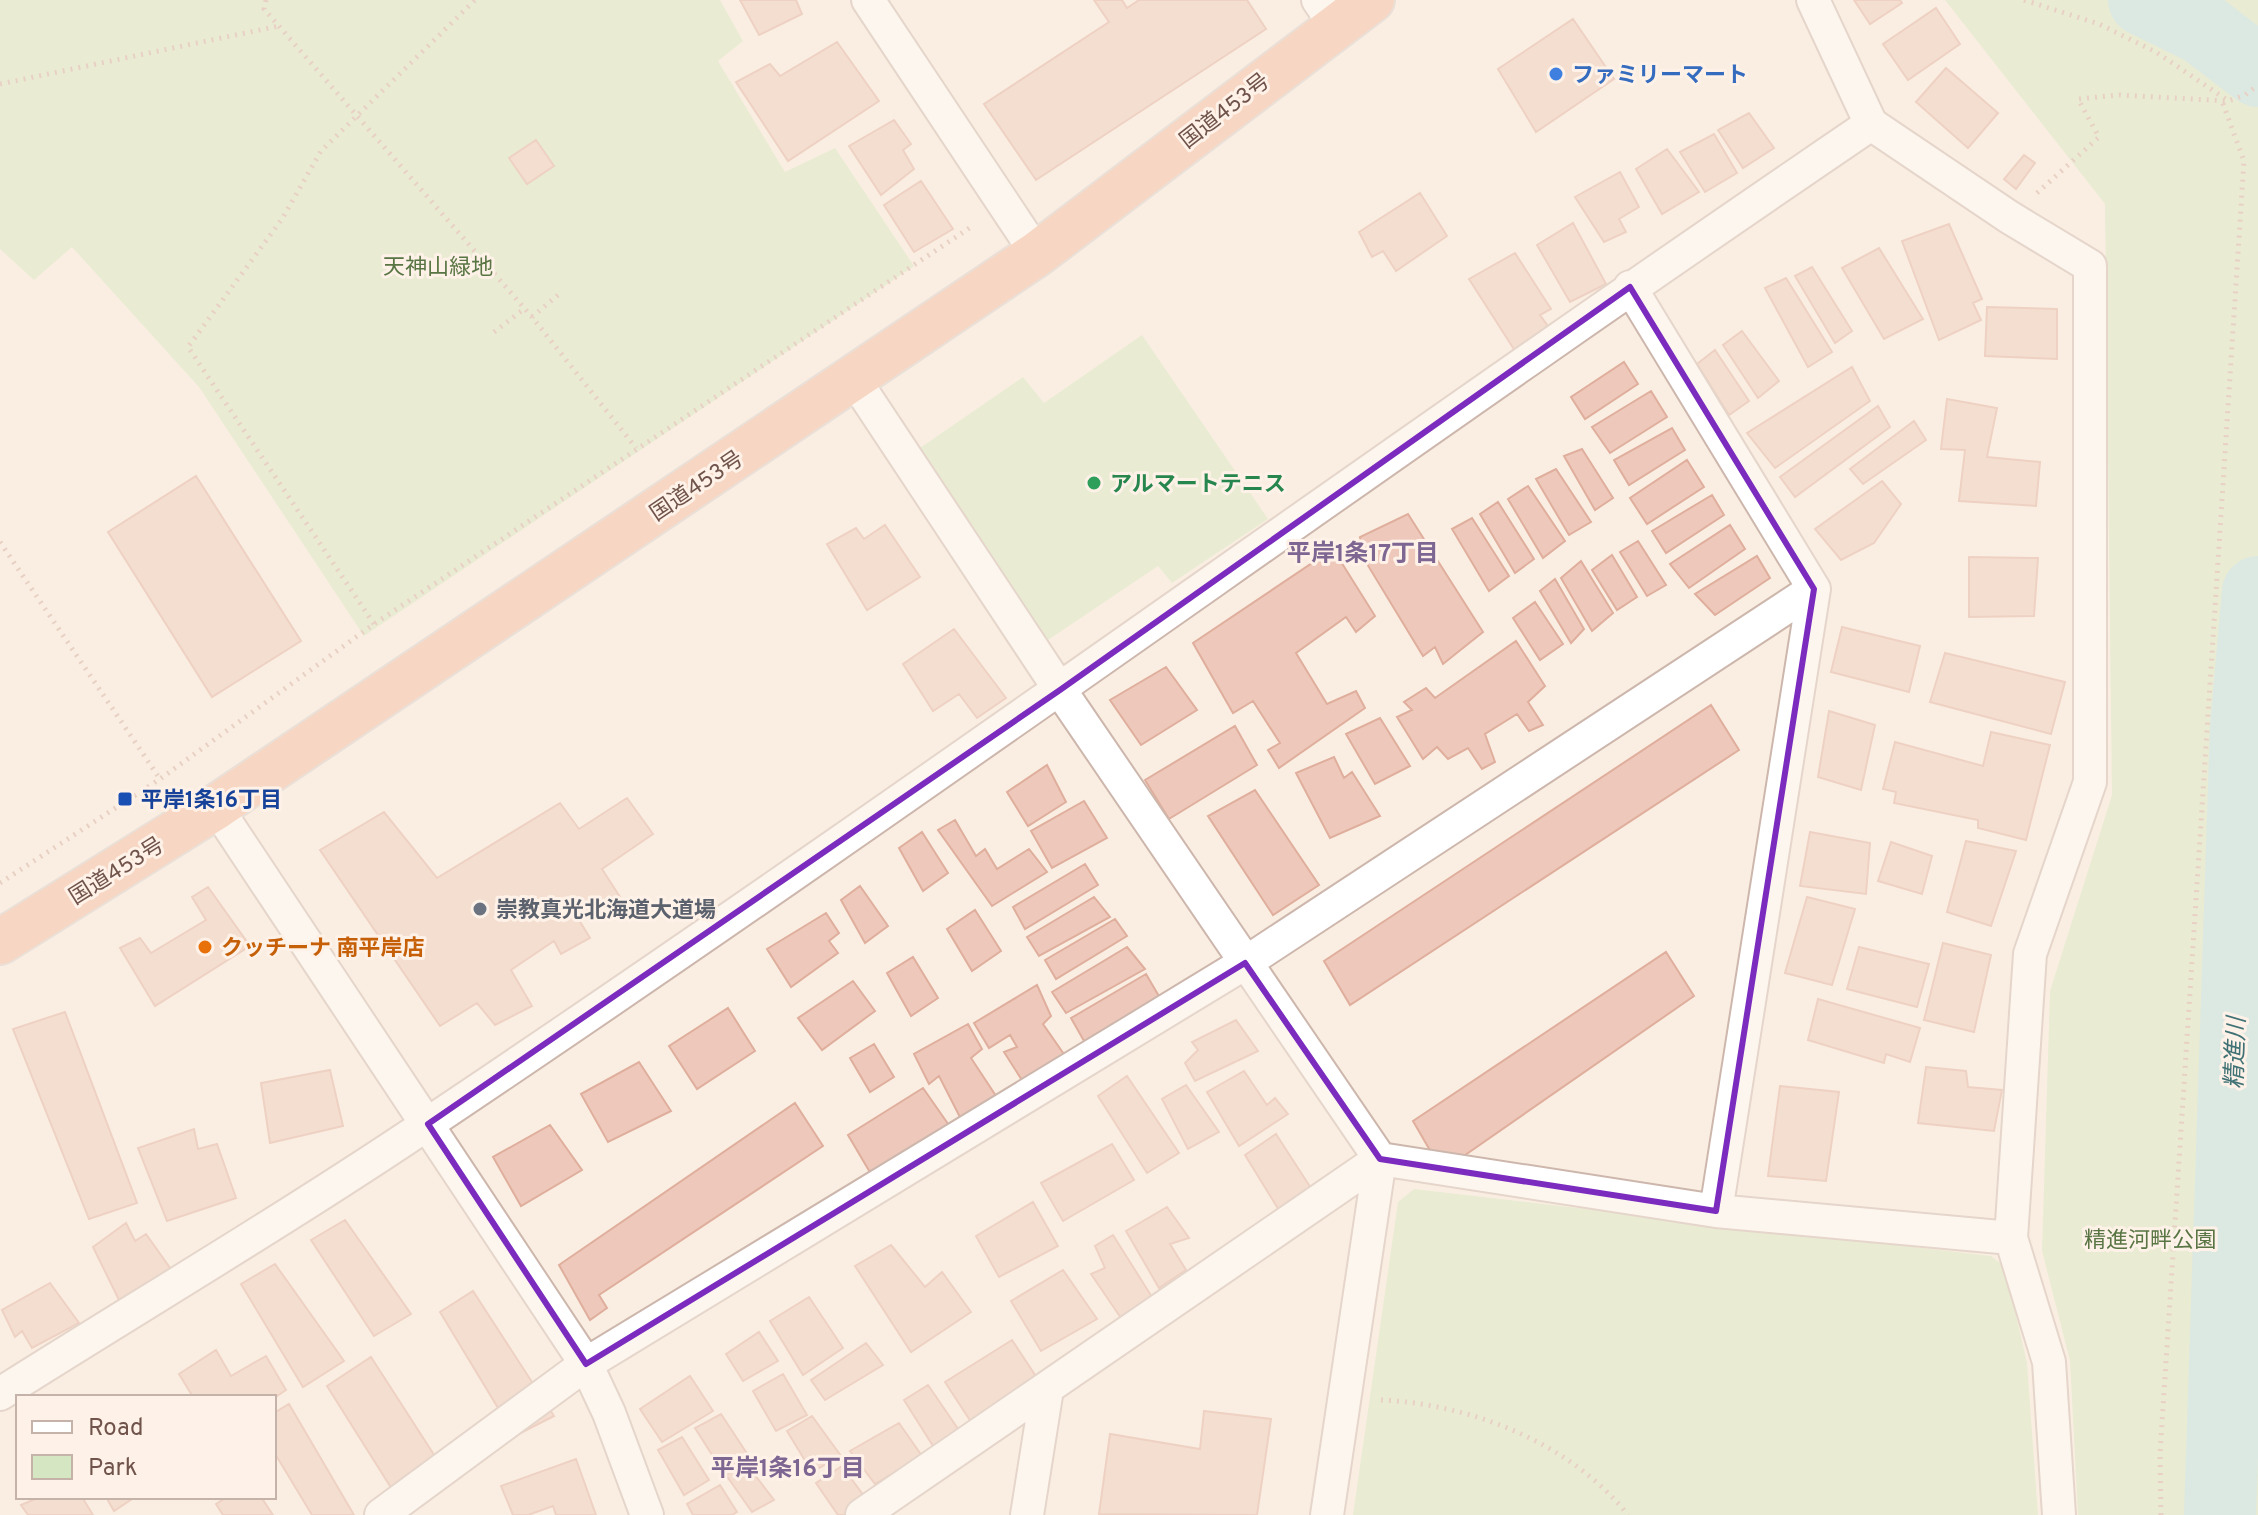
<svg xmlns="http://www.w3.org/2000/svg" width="2258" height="1515" font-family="Overpass,'Noto Sans JP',sans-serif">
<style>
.green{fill:#d5e7c2}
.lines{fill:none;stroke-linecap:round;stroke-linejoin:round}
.river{stroke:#b8e1e2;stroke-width:72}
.building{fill:#eec9bb;stroke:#dfae9d;stroke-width:2}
.minor-casing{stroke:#cdb7ad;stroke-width:36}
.trunk-casing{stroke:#d7cfcc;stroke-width:48}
.path{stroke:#d2ad9f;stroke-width:5;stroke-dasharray:2 6;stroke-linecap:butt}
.minor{stroke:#fff;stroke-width:32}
.trunk{stroke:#f3b99d;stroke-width:44}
.marked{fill:none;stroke:#7b2cbf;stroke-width:6;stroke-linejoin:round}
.shop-dot{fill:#3f7fe0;stroke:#fef2e8;stroke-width:3}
.leisure-dot{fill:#2e9e5b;stroke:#fef2e8;stroke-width:3}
.transit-dot{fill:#1a4fb4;stroke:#fef2e8;stroke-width:3}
.worship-dot{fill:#6b7280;stroke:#fef2e8;stroke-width:3}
.food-dot{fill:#e8710a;stroke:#fef2e8;stroke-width:3}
.labels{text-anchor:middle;stroke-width:6;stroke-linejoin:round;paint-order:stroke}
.shop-label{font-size:22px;font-weight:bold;fill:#366cbe;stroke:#fef2e8;text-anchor:start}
.street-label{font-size:22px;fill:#70534a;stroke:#fef2e8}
.park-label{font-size:22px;fill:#587543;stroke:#fef2e8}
.leisure-label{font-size:22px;font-weight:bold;fill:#27864d;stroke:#fef2e8;text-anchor:start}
.transit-label{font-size:22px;font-weight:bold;fill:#164399;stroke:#fef2e8;text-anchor:start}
.worship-label{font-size:22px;font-weight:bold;fill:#5b616d;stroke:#fef2e8;text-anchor:start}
.food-label{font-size:22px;font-weight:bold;fill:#c56008;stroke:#fef2e8;text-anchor:start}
.neighbourhood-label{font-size:24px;font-weight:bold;fill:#7e6693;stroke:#fef2e8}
.water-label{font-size:24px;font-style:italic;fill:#407275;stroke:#fef2e8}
</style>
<rect width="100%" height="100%" fill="#faeee2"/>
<path class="green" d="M0 0H720L743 41 718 61 785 172 835 148 914 266 364 636 199 387 72 247 34 280 0 249Z
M1945 0H2258V1515H2078L2070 1361 2042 1251 2050 991 2112 795 2105 204Z
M1142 335 1268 519 1172 583 1158 566 1048 640 920 448 1023 377 1044 403Z
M1414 1189 1991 1256 2005 1267 2027 1363 2038 1515H1353L1398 1202Z"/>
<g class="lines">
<path class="river" d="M2144 0 2203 29 2258 71
M2220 1515 2246 726 2258 592"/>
</g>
<path class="building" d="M740 0H796L802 14 759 35Z
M1094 0H1122L1127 8 1139 0H1247L1266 29 1036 180 984 104 1109 22Z
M1854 0H1900L1902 3 1870 24Z
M1936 8 1960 44 1908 80 1883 44Z
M1573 19 1614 79 1536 132 1498 69Z
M837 42 879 101 788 161 736 82 770 64 780 76Z
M1946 68 1998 113 1968 148 1916 102Z
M1749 113 1774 148 1743 168 1718 130Z
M894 120 911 144 903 150 914 169 881 195 849 146Z
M1714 134 1737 173 1705 192 1680 152Z
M536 140 554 166 527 184 509 158Z
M1667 149 1699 192 1662 214 1636 169Z
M2024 155 2035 163 2016 189 2004 179Z
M1620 172 1639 207 1619 219 1626 232 1604 242 1575 197Z
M921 181 953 229 914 252 884 205Z
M1420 193 1447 236 1396 271 1383 251 1372 257 1359 232Z
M1573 223 1606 284 1570 302 1537 245Z
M1949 224 1982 299 1973 303 1981 320 1939 340 1902 241Z
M1879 248 1923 319 1884 339 1842 268Z
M1515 253 1551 309 1540 315 1553 333 1517 354 1469 279Z
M1812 267 1852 331 1835 343 1795 276Z
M1786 278 1832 352 1808 367 1765 288Z
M1987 307 2057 309V359L1985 356Z
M1742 331 1779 381 1758 398 1723 345Z
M1715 350 1749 401 1729 415 1697 364Z
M1624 362 1638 384 1585 419 1571 397Z
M1852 367 1870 401 1775 468 1747 433Z
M1651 391 1667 417 1610 453 1592 427Z
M1947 399 1997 408 1987 457 2040 462 2036 506 1959 501 1965 450 1941 449Z
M1878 406 1890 427 1795 497 1780 477Z
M1914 421 1926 440 1863 484 1850 469Z
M1672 428 1685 450 1629 485 1614 460Z
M1582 449 1613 498 1595 510 1564 456Z
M1687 460 1704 487 1647 524 1630 498Z
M1556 469 1591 522 1569 535 1536 479Z
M196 476 301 641 212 697 108 532Z
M1882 481 1901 504 1874 543 1841 560 1815 529Z
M1528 486 1565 541 1543 558 1508 499Z
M1712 495 1724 515 1666 553 1652 531Z
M1498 502 1534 559 1515 573 1480 514Z
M1408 514 1483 632 1443 664 1435 647 1423 656 1364 559 1360 537Z
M1472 518 1509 576 1489 591 1452 529Z
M885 525 920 577 867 610 827 544 856 528 864 539Z
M1730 525 1745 549 1689 588 1670 564Z
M1638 541 1666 585 1647 596 1620 552Z
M1333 549 1375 616 1356 632 1346 617 1296 653 1327 704 1356 691 1365 708 1279 768 1268 750 1280 743 1253 701 1233 713 1193 643Z
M1612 555 1637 597 1617 610 1592 570Z
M1757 556 1770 578 1715 615 1695 594Z
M1969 557 2038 558 2034 616 1969 617Z
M1581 561 1613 613 1592 631 1561 578Z
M1555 579 1584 629 1571 643 1540 591Z
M1535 602 1563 644 1540 660 1513 618Z
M1842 627 1920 646 1909 692 1831 672Z
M954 629 1006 698 977 718 959 694 933 711 903 664Z
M1516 641 1545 686 1528 702 1543 725 1529 731 1517 714 1485 734 1495 762 1482 769 1468 748 1448 759 1437 747 1423 759 1397 717 1412 710 1404 702 1426 688 1435 698Z
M1945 653 2065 682 2051 734 1930 702Z
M1166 667 1197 710 1141 745 1110 700Z
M1711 705 1739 750 1350 1005 1324 961Z
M1829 711 1875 725 1861 790 1818 777Z
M1380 718 1410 766 1375 784 1346 734Z
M1235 726 1257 765 1169 819 1145 780Z
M1991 732 2050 745 2026 840 1978 828V820L1894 803 1896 792 1883 789 1895 742 1983 766Z
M1334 757 1344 778 1352 772 1380 816 1330 838 1296 773Z
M1047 765 1066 802 1028 826 1007 792Z
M1255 790 1319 885 1273 915 1208 816Z
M627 798 653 834 602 869 620 897 579 920 590 938 561 954 554 941 511 970 532 1006 495 1025 477 1003 440 1026 320 850 384 812 437 878 560 803 579 829Z
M1084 801 1107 838 1052 868 1031 831Z
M955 820 976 856 985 849 997 869 1029 849 1047 872 992 906 938 830Z
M922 832 948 873 923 891 899 848Z
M1810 832 1870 843 1866 894 1800 886Z
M1966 841 2016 851 1991 926 1947 912Z
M1891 842 1932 856 1922 894 1878 881Z
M1085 864 1098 885 1025 929 1013 907Z
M860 886 888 926 865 943 841 900Z
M208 887 250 946 155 1006 120 948 140 938 151 953 206 920 192 897Z
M1094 897 1110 917 1039 956 1027 937Z
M1807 897 1855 909 1832 985 1785 973Z
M975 910 1001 951 972 971 947 929Z
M826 913 839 933 829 941 838 953 791 987 767 949Z
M1115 919 1127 936 1056 979 1045 960Z
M1943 943 1991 955 1974 1032 1924 1020Z
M1127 947 1145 969 1066 1013 1052 992Z
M1859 947 1929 964 1917 1007 1847 989Z
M1666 952 1694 996 1442 1171 1413 1121Z
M913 957 938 998 911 1016 887 973Z
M1146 974 1160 998 1084 1041 1071 1018Z
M853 981 875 1011 822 1050 798 1018Z
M1037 985 1051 1016 1043 1024 1068 1060 1025 1085 1004 1052 1017 1047 1010 1035 989 1048 974 1023Z
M1818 999 1920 1028 1910 1062 1886 1054 1884 1063 1808 1040Z
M728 1008 755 1051 697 1089 669 1046Z
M65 1012 137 1203 89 1219 13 1029Z
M1236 1020 1258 1051 1195 1081 1185 1063 1198 1050 1192 1042Z
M968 1024 982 1049 971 1058 998 1099 962 1121 939 1076 929 1084 914 1054Z
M874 1044 894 1077 870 1092 850 1058Z
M639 1062 671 1111 608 1142 581 1094Z
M1926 1067 1966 1071 1968 1087 2002 1090 1994 1131 1918 1123Z
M330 1070 343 1126 270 1143 261 1083Z
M1244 1071 1267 1105 1275 1098 1288 1114 1239 1146 1207 1092Z
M1127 1076 1179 1153 1147 1173 1098 1096Z
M1186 1085 1219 1132 1188 1149 1162 1099Z
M1780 1086 1839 1092 1826 1181 1768 1176Z
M923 1088 953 1131 874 1179 848 1135Z
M795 1103 823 1146 599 1295 607 1308 590 1320 559 1265Z
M550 1125 582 1170 521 1206 493 1157Z
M194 1129 198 1149 217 1144 236 1198 167 1221 138 1148Z
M1276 1134 1320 1202 1285 1220 1245 1155Z
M1112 1144 1134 1180 1063 1221 1041 1183Z
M1033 1202 1058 1246 999 1277 976 1236Z
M1167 1207 1189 1238 1170 1244 1186 1270 1159 1288 1126 1231Z
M345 1220 411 1314 374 1336 311 1240Z
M126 1223 135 1241 146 1234 173 1272 121 1304 93 1247Z
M1113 1235 1157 1305 1123 1321 1091 1274 1105 1268 1095 1246Z
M891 1245 925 1287 942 1272 971 1312 911 1352 855 1266Z
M275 1264 344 1361 303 1387 241 1284Z
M1063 1270 1097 1319 1041 1351 1011 1301Z
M50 1283 79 1323 32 1348 22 1331 15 1337 2 1310Z
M473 1291 554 1416 515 1436 440 1312Z
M809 1297 843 1348 803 1375 770 1321Z
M759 1332 778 1361 743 1381 726 1354Z
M1012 1340 1039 1381 971 1422 945 1382Z
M866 1343 883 1365 825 1400 811 1380Z
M216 1350 231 1376 266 1356 286 1390 274 1398 193 1397 179 1374Z
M371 1357 447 1475 400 1502 327 1386Z
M783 1374 807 1415 776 1431 753 1391Z
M690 1376 713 1411 662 1442 640 1409Z
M928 1385 965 1439 940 1457 904 1400Z
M289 1404 354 1515H312L274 1452V1413Z
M1204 1411 1271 1419 1257 1515 1099 1514 1110 1434 1200 1449Z
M721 1414 748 1455 723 1472 695 1428Z
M812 1416 841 1456 812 1472 787 1431Z
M899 1423 922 1456 875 1484 850 1451Z
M682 1437 709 1480 684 1495 658 1450Z
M576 1459 596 1515H556L553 1506 528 1515H513L501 1486Z
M745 1462 774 1500 752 1512 726 1475Z
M842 1466 872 1507 859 1515H838L816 1483Z
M720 1485 737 1512 732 1515H693L687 1504Z
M40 1497H82L93 1515H28L21 1505Z
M106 1497H135L114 1511Z
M227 1497H261L273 1515H223L216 1504Z"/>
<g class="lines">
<g class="minor-casing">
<path id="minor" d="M868 0 1037 254
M1318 0 1335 25
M1630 287 1814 589 1716 1211
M854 379 1060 690 1380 1159 1327 1515
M216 807 586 1364 609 1413 647 1515
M2011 1238 2049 1362 2059 1515
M0 1394C144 1303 291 1216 432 1121 917 796 1388 452 1871 124
M381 1515 586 1364 1245 963 1814 589
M862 1515 1380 1159 1716 1211 2011 1238 2030 954 2090 782V266L2009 217 1871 124 1813 0
M1027 1515 1047 1389"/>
</g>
<g class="trunk-casing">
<path id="trunk" d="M0 942 216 807 1037 254 1372 0"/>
</g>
<path class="path" d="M266 0 264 9 532 317 636 448
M2024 0 2099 24 2156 52 2227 100
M0 84 279 26
M2037 193 2099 137 2078 99 2119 95 2228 101 2245 95 2258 85
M532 317 558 295
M494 332 524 309
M0 542 160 779
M374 624 188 347 282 219 321 151 475 0
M0 883 160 779 374 624 974 225
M1381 1400C1471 1404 1571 1443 1628 1515
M2161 1515 2160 1454 2244 161 2222 101"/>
<use href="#minor" class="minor"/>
<use href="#trunk" class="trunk"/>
</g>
<path d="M0 0H2258V1515H0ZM1630 287 1814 589 1716 1211 1380 1159 1245 963 586 1364 428 1124 1060 690Z" fill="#faeee2" fill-opacity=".55" fill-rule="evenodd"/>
<path class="marked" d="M1630 287 1814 589 1716 1211 1380 1159 1245 963 586 1364 428 1124 1060 690Z"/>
<circle class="shop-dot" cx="1556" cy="74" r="8"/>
<circle class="leisure-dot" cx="1094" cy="483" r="8"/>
<rect class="transit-dot" x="117" y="791" width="16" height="16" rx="4"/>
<circle class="worship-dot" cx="480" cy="909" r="8"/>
<circle class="food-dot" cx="205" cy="947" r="8"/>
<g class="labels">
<g class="shop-label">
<text x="1572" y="82">ファミリーマート</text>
</g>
<g class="street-label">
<text transform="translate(1224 110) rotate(-38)" y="8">国道453号</text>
<text transform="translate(696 485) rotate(-34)" y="8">国道453号</text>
<text transform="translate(116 870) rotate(-32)" y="8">国道453号</text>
</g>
<g class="park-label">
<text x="438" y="274">天神山緑地</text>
<text x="2150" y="1247">精進河畔公園</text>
</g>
<g class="leisure-label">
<text x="1110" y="491">アルマートテニス</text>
</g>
<g class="transit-label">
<text x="141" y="807">平岸1条16丁目</text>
</g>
<g class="worship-label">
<text x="496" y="917">崇教真光北海道大道場</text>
</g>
<g class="food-label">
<text x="221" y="955">クッチーナ 南平岸店</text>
</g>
<g class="neighbourhood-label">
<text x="1363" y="561">平岸1条17丁目</text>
<text x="788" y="1476">平岸1条16丁目</text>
</g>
<g class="water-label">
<text transform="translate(2235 1053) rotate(-88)" y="8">精進川</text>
</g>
</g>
<rect x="16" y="1395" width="260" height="104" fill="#fef2e8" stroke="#c5b2a9" stroke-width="2"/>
<rect x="32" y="1421" width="40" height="12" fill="#ffffff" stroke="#c5b2a9" stroke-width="2"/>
<text x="88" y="1435" font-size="24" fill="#70534a">Road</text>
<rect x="32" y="1455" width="40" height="24" fill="#d5e7c2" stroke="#c5b2a9" stroke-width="2"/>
<text x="88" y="1475" font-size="24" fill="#70534a">Park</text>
</svg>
